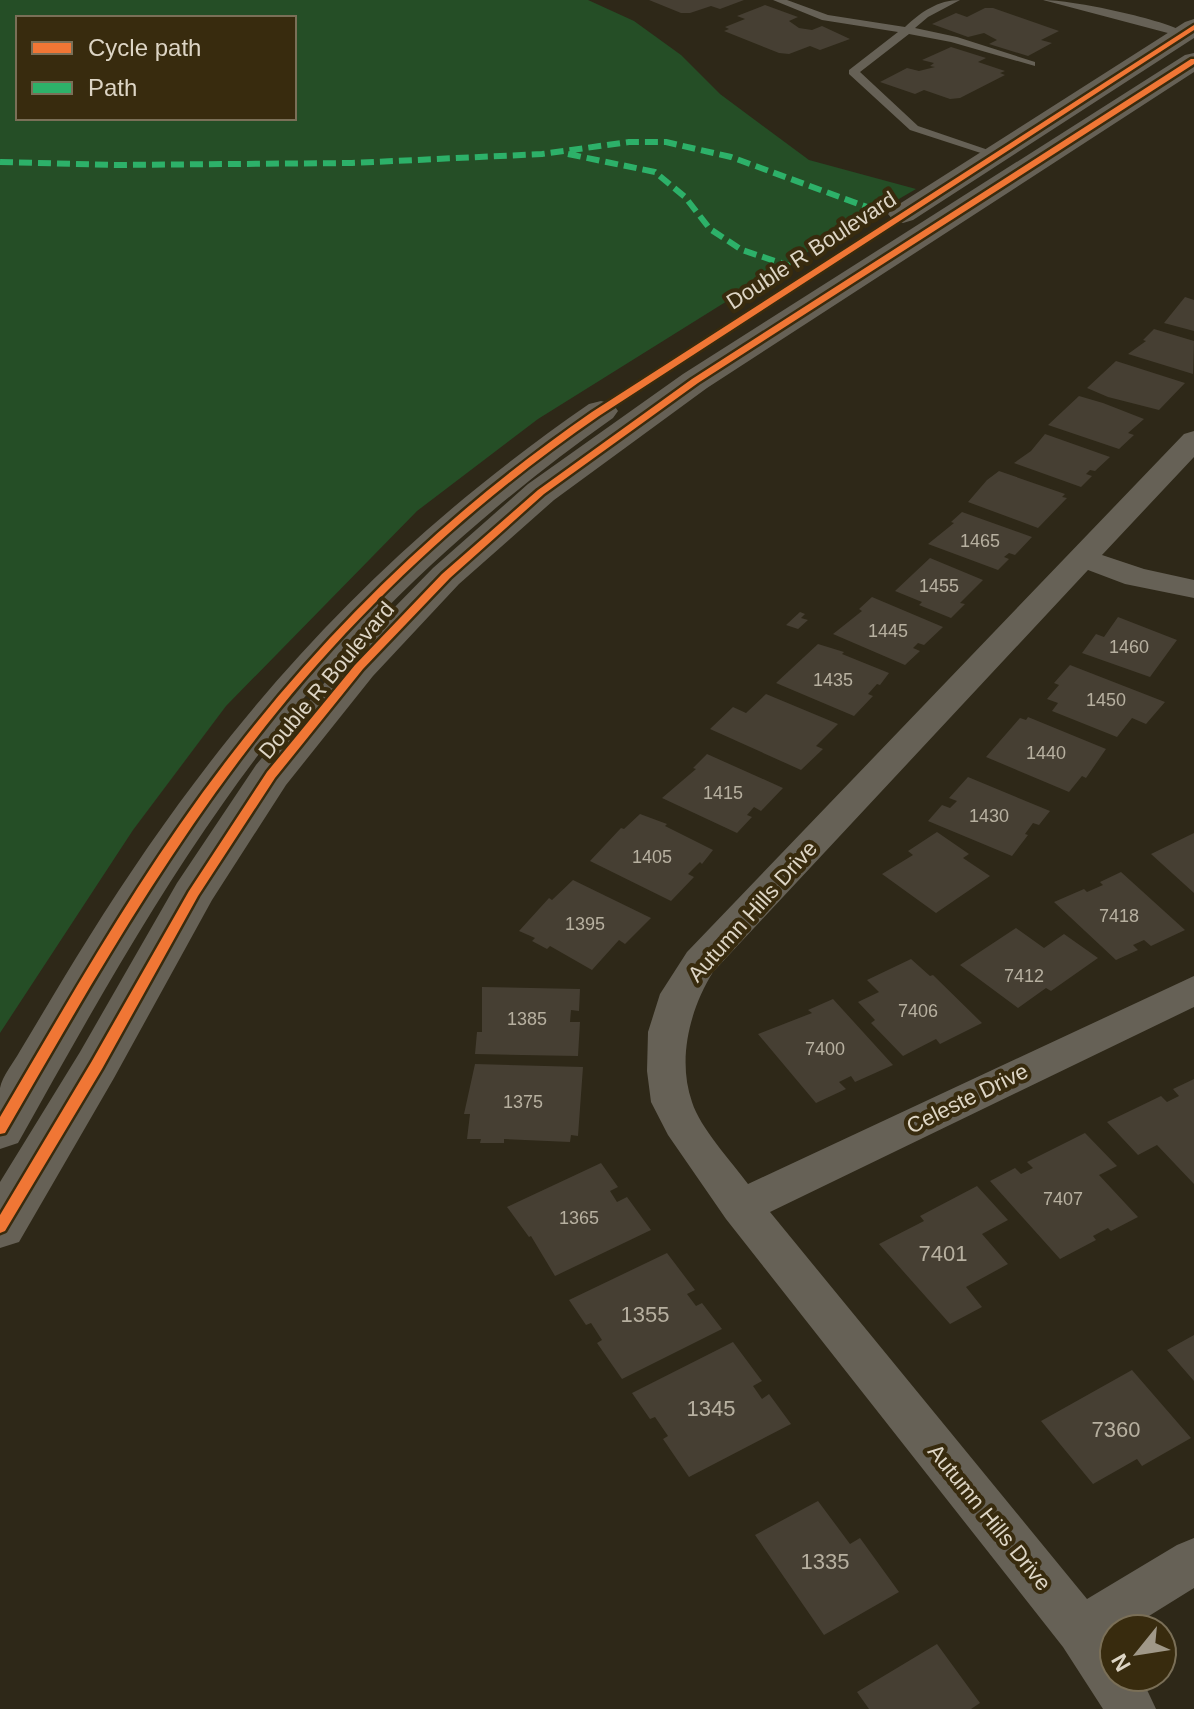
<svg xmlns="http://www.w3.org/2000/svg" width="1194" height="1709" font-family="Helvetica,sans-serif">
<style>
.green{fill:#254e26;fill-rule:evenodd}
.building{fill:#463f33}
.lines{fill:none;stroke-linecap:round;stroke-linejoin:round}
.lane{fill:#666156;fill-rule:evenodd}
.street{fill:#666156;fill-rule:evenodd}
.secondary{fill:#666156;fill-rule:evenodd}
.quiet{stroke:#2db169;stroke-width:6;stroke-dasharray:13 6;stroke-linecap:butt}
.cycleway-casing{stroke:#382b0e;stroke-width:5}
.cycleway{fill:#f07635;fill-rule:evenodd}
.labels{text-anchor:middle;stroke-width:8;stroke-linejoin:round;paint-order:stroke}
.number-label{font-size:18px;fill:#b7b0a0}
.street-label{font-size:22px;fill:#ddd5c5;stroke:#382b0e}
.near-number-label{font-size:22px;fill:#b7b0a0}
</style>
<rect width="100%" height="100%" fill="#2e2818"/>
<path class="green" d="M0 0H588L634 21 681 55 720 94 809 160 916 189 777 270 538 419 417 511 226 706 133 830 0 1033ZM18 18H294V118H18Z"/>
<path class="building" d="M649 0H744L720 9 711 6 690 13H681Z
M765 5 798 17 789 21 799 28 812 30 822 26 850 39 820 50 810 46 789 54 779 53 724 31 729 29 725 27 745 19 737 16Z
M985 8H993L1059 31 1041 40 1052 43 1028 56 989 44 997 40 984 33 968 37 932 24 956 13 967 17Z
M951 47 986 58 978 62 1005 71 1000 73 1005 75 960 98 950 99 924 90 915 94 880 82 907 68 919 71 935 67 930 66 934 63 922 60Z
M1185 297 1194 300V331L1164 323Z
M1154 329 1194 341 1193 374 1128 354 1146 341 1143 340Z
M1116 361 1185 383 1159 410 1108 397 1087 388Z
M1079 396 1103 403 1144 419 1128 433 1134 435 1119 449 1048 425Z
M1045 434 1110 457 1095 471 1090 470 1086 474 1092 476 1081 487 1014 463 1031 451Z
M999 471 1065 494 1062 497 1067 498 1038 528 968 502 987 480Z
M962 512 1032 537 1015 555 1009 553 1004 557 1009 559 998 570 928 544 954 523 951 522Z
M930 558 983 580 960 603 965 604 951 618 919 605 922 602 895 591Z
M872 597 943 627 924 645 918 643 913 648 920 651 905 665 833 634 862 611 859 609Z
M800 612 805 614 801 618 808 620 798 629 786 625Z
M1118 617 1177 640 1150 677 1082 653 1096 634 1104 637Z
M818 644 844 652 842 654 889 673 880 685 877 684 868 694 873 696 854 716 776 683Z
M1070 665 1165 702 1146 724 1132 718 1117 737 1052 711 1058 703 1047 699 1059 685 1054 683Z
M766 694 838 724 816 746 823 749 801 770 710 729 733 707 746 713Z
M1028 717 1106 749 1086 778 1082 776 1069 792 986 757 1020 718 1026 720Z
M707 754 783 788 761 811 754 807 747 815 752 817 737 833 662 798 696 769 693 768Z
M968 777 1050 811 1039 825 1033 823 1025 834 1028 835 1012 856 928 821 942 805 950 808 957 801 949 798Z
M640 814 667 824 665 826 713 850 702 864 700 862 688 874 694 877 671 901 590 861 621 828 624 829Z
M937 832 969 854 963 858 990 876 936 913 882 874 913 855 908 851Z
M1194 833V893L1151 854Z
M1121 872 1185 930 1151 946 1144 940 1133 945 1138 950 1116 960 1054 902 1084 889 1087 892 1103 885 1100 882Z
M573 880 651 918 625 944 619 940 592 970 550 946 547 949 532 941 535 938 519 931 549 898 552 900Z
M1016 928 1044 948 1064 934 1098 958 1051 991 1046 988 1018 1008 960 965Z
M911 959 930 976 933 975 982 1023 940 1044 936 1039 903 1056 871 1023 875 1020 858 1002 879 992 867 980Z
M482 987 580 989 579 1011 571 1010 570 1022H580L578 1056 475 1054 477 1032H482Z
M833 999 893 1065 855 1082 851 1076 839 1082 846 1089 816 1103 758 1034 812 1013 808 1010Z
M475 1064 583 1067 578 1136 571 1135 570 1142 504 1139V1143H480L481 1139H467L470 1114H464Z
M1194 1079V1184L1157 1145 1138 1155 1107 1122 1161 1096 1167 1102 1179 1096 1173 1089Z
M1085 1133 1117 1166 1099 1175 1138 1217 1111 1231 1108 1228 1093 1236 1096 1240 1060 1259 990 1181 1015 1168 1021 1174 1033 1168 1027 1162Z
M601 1163 618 1187 610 1191 617 1202 627 1197 651 1230 555 1276 531 1236 529 1237 507 1207Z
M977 1186 1008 1220 982 1234 1008 1264 966 1287 982 1307 950 1324 879 1244 924 1221 920 1216Z
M667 1253 695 1290 687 1294 696 1306 702 1303 722 1329 622 1379 597 1343 602 1340 591 1323 586 1325 569 1300Z
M1194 1335V1381L1167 1350Z
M733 1342 762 1381 753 1386 762 1399 769 1394 791 1424 689 1477 663 1439 668 1436 655 1417 650 1419 632 1393Z
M1132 1370 1191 1438 1142 1466 1137 1459 1093 1484 1041 1421Z
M818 1501 850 1544 860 1538 899 1592 824 1635 755 1535Z
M937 1644 980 1703 971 1709H869L857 1692Z"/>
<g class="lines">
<path class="lane" d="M773 0H787L828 15 905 27C921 12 938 0 960 0L928 17 915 28 957 37 1035 62V66L951 42 909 34 860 72 918 126 1000 154 990 156 910 130 849 74V70L898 32 822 20Z
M1043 0C1072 0 1165 19 1188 34L1183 37Z"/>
<path class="street" d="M1194 431V457L1102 555 1144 569 1194 580V598L1125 584 1088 570 713 972C690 1009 677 1059 692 1102 700 1128 732 1162 748 1184L1194 976V1007L770 1212 1087 1599 1177 1545 1194 1538V1588L1128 1629H1114V1677H1141L1156 1709H1103L1063 1647 726 1219 668 1135 651 1102 647 1071 648 1032 660 994 687 952 1184 434Z"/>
<path class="secondary" d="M1194 19V38L913 220 903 223 893 220 888 214 893 208 1185 22Z
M1194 53V72L707 388 554 500 459 584 373 676 286 785 212 900 114 1078 19 1242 0 1248V1182L80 1052 177 883 256 765 345 658 433 568 528 484 683 374 1185 55Z
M601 401 613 404 618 411 613 418C463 524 330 650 224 802 147 911 83 1027 18 1143L0 1149C0 1129 0 1107 0 1088 2 1076 14 1062 20 1051 43 1013 65 975 89 937 226 718 376 551 589 404Z"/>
<path class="quiet" d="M568 154 655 172 685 197 710 229 742 250 790 266
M0 162 114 165 352 163 542 154 629 142H666L731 157 875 210"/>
<g class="cycleway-casing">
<path id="cycleway" d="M1194 25V30L599 416C462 510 341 625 241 758 152 876 79 1005 5 1133L0 1134V1117C73 993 145 865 234 751 336 619 456 506 592 412Z
M1191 59H1194V64L698 383 544 494 450 578 363 669 275 778 198 896 102 1069 5 1231 0 1233V1215L92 1061 189 891 267 772 355 665 442 574 538 490 692 379Z"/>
</g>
<use href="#cycleway" class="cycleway"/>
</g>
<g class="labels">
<g class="number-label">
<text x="980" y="547">1465</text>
<text x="939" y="592">1455</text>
<text x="888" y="637">1445</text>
<text x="1129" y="653">1460</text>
<text x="833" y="686">1435</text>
<text x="1106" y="706">1450</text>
<text x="1046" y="759">1440</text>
<text x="723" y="799">1415</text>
<text x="989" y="822">1430</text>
<text x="652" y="863">1405</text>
<text x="1119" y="922">7418</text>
<text x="585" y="930">1395</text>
<text x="1024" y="982">7412</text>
<text x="918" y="1017">7406</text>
<text x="527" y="1025">1385</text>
<text x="825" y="1055">7400</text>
<text x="523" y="1108">1375</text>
<text x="1063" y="1205">7407</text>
<text x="579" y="1224">1365</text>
</g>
<g class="street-label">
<text transform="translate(811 250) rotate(-33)" y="8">Double R Boulevard</text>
<text transform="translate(326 680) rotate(-50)" y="8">Double R Boulevard</text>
<text transform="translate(752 911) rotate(-48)" y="8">Autumn Hills Drive</text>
<text transform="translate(967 1098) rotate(-26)" y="8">Celeste Drive</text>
<text transform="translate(990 1517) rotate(51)" y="8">Autumn Hills Drive</text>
</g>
<g class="near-number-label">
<text x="943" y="1261">7401</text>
<text x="645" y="1322">1355</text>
<text x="711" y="1416">1345</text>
<text x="1116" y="1437">7360</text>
<text x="825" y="1569">1335</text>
</g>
</g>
<rect x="16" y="16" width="280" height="104" fill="#382b0e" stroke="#7a6f57" stroke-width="2"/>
<rect x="32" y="42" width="40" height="12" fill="#f07635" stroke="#7a6f57" stroke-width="2"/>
<text x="88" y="56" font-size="24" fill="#ddd5c5">Cycle path</text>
<rect x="32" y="82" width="40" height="12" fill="#2db169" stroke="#7a6f57" stroke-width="2"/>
<text x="88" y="96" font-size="24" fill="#ddd5c5">Path</text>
<g transform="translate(1138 1653) rotate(240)"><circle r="38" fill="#382b0e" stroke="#7a6f57" stroke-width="2"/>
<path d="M0-6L14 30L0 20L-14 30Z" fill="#a09888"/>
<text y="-12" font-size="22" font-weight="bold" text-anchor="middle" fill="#ddd5c5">N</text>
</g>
</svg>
